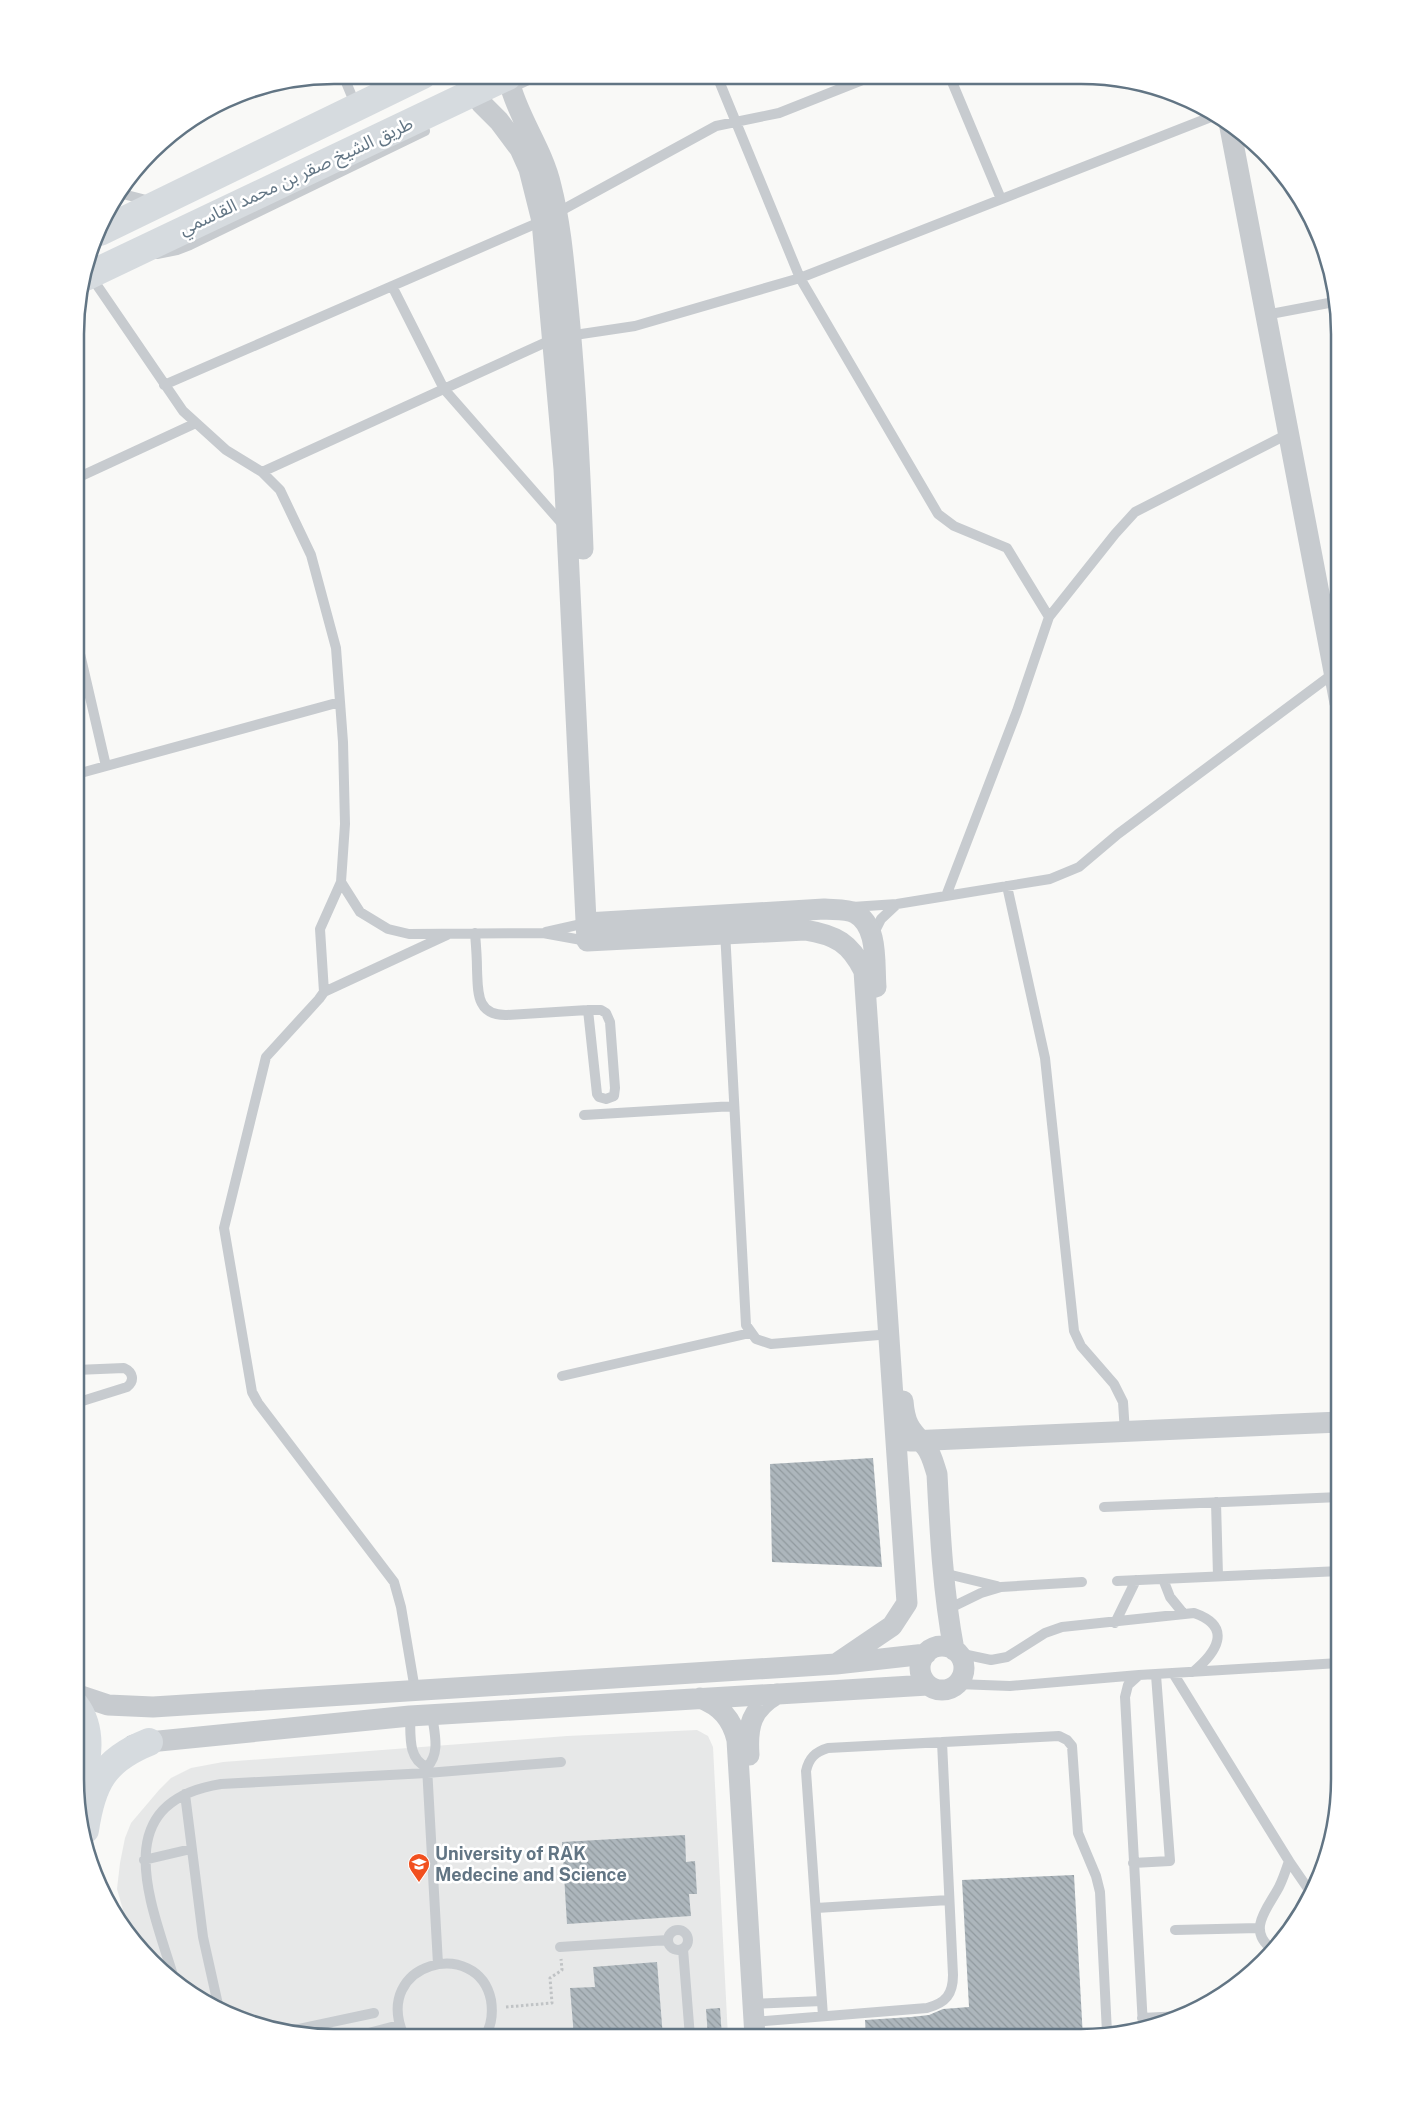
<svg xmlns="http://www.w3.org/2000/svg" width="1415" height="2113" font-family="'Public Sans','Noto Sans Arabic',sans-serif">
<style>
.built{fill:#e7e8e8}
.building{fill:url(#building-back-hatch)}
.lines{fill:none;stroke-linecap:round;stroke-linejoin:round}
.path{stroke:#c0c3c5;stroke-width:3;stroke-dasharray:2.5 2.5;stroke-linecap:butt}
.lane{stroke:#c7cbcf;stroke-width:10}
.street{stroke:#c7cbcf;stroke-width:21}
.secondary{stroke:#d6dbdf;stroke-width:28}
.highway{stroke:#d6dbdf;stroke-width:28}
.labels{text-anchor:middle;stroke-width:5;stroke-linejoin:round;paint-order:stroke}
.street-label{font-size:18px;fill:#627584;stroke:#fff}
.poi-label{font-size:18px;font-weight:bold;fill:#627584;stroke:#fff;text-anchor:start}
.rim{fill:none;stroke:#627584;stroke-width:2.5}
</style>
<defs>
<pattern id="building-back-hatch" width="6" height="6" patternUnits="userSpaceOnUse" patternTransform="scale(1.25)"><rect width="6" height="6" fill="#adb6bc"/><path d="M-1 5l2 2M0 0l6 6M5-1l2 2" fill="none" stroke="#90999e"/></pattern>
</defs>
<rect width="100%" height="100%" fill="#f9f9f7"/>
<path class="built" d="M697 1730 708 1736 713 1747 728 2037 300 2036 235 2018 176 1985 132 1941 117 1889 120 1863 125 1838 131 1823 159 1790 171 1778 191 1768 223 1762 567 1736Z"/>
<path class="building" d="M873 1458 882 1567 772 1562 770 1464Z
M685 1835 686 1862 695 1861 697 1894H689L691 1916 567 1924 562 1842Z
M1074 1875 1083 2038 866 2037 865 2020 911 2017 929 2015 943 2009 969 2007 962 1880Z
M657 1962 663 2037H574L570 1988 595 1987 593 1967Z
M720 2008 722 2037H708L706 2009Z"/>
<g class="lines">
<path class="path" d="M506 2007 552 2003 550 1978 562 1970 561 1959"/>
<path class="lane" d="M343 75 356 106
M717 76 800 278 938 514 954 526 1007 548 1049 617 1017 711 946 896 897 904 852 907
M950 77 1001 199
M509 89 537 76
M119 193 150 201
M157 254 177 250 190 245 425 131
M90 275 183 411 226 450 262 472 280 490 311 555 336 648 343 742 345 824 341 882 360 912 388 929 409 934 543 933 587 941
M392 286 444 389 565 527
M1265 315 1334 302
M568 336 635 326 800 278 1216 115
M164 385 542 221 716 126 779 113 870 77
M262 472 553 339
M77 478 196 423
M1049 617 1115 534 1135 512 1288 434
M77 641 106 766
M77 774 340 702
M341 882 320 929 324 992 319 999 266 1057 224 1228 252 1392 258 1403 394 1582 401 1607 415 1690
M1007 886 1045 1058 1074 1331 1081 1346 1114 1384 1123 1402 1125 1433
M946 896 1050 879 1079 867 1118 834 1334 673
M725 931 746 1325 756 1339 771 1344 891 1334
M546 932 586 923
M475 933C476 945 477 957 477 969 478 992 476 1016 507 1015L588 1010H601L606 1013 610 1022 615 1088 614 1096 606 1099 599 1097 597 1094 588 1010
M873 935 881 919 897 904
M324 992 447 935
M584 1115 734 1106
M562 1376 750 1333
M76 1403 127 1387C135 1381 133 1372 124 1368L76 1370
M1216 1502 1218 1576
M1104 1507 1340 1497
M943 1573 997 1586
M1163 1579 1170 1597 1183 1613
M1117 1581 1340 1571
M946 1610 981 1593 1001 1587 1082 1582
M1115 1623 1136 1580
M958 1653 991 1660 1007 1657 1045 1633 1062 1627 1194 1613C1234 1627 1216 1653 1193 1672
M1173 1673 1289 1861
M957 1684 1010 1686 1139 1675
M432 1714C434 1732 441 1753 427 1767L438 1964
M410 1716C411 1734 407 1759 427 1767
M185 1794 203 1937 219 2009
M144 1860 191 1849
M1133 1863 1170 1861 1156 1675
M816 1908 949 1900
M1175 1930 1259 1928
M668 1940a10 10 0 1 1 20 0a10 10 0 1 1-20 0Z
M560 1947 668 1940
M683 1949 690 2037
M1272 1949C1246 1930 1268 1908 1279 1887 1283 1879 1286 1870 1289 1861L1311 1893
M176 1985C154 1909 102 1803 221 1784L427 1773 561 1762
M753 2004 822 2001
M823 2016 806 1771C809 1758 815 1752 828 1748L1059 1736 1067 1740 1072 1746 1078 1833 1096 1876 1100 1892 1107 2033
M1142 2018 1181 2016
M754 2022 927 2008C946 2003 953 1994 953 1975L942 1742
M1143 2026 1125 1697 1128 1685 1139 1675 1339 1663
M285 2032 374 2013
M357 2036 399 2025
M404 2036C371 1962 478 1936 491 2000 493 2013 492 2025 485 2036"/>
<path class="street" d="M511 88C521 122 543 151 551 186 561 225 564 266 568 306 576 387 580 468 583 549
M481 103 499 121 520 149 529 169 542 221 564 469 587 941 805 930C836 935 850 943 864 971L907 1603 892 1626 836 1664
M1229 122 1340 703
M586 923 824 909C833 910 847 909 855 913 879 926 874 964 876 987
M903 1401C905 1426 911 1430 926 1447 932 1455 934 1465 937 1474 940 1533 943 1592 954 1650
M910 1441 1340 1422
M920 1668a22 22 0 1 1 44 0a22 22 0 1 1-44 0Z
M75 1694 108 1705 153 1707 836 1664 926 1654
M700 1698C721 1706 732 1719 737 1740L755 2037
M133 1745 149 1742 410 1716 928 1685
M749 1755C747 1726 751 1709 777 1694"/>
<path class="secondary" d="M75 1705C92 1727 91 1762 76 1785
M85 1830C92 1783 104 1760 149 1742"/>
<path class="highway" d="M100 232 423 75
M85 277 508 76"/>
</g>
<defs>
<g id="university-pin" transform="scale(1.125)"><path d="M0 17L-7.5 6A9.5 9.5 0 1 1 7.5 6Z" fill="#f1501f" stroke="#fff"/><path d="M0-5L7-2L0 1L-7-2ZM-4 1L0 2.5L4 1V4Q0 6-4 4Z" fill="#fff"/></g>
</defs>
<g fill-rule="evenodd">
<use href="#university-pin" x="419" y="1864"/>
</g>
<g class="labels">
<g class="street-label">
<text transform="translate(296 176) rotate(-25)" y="6">طريق الشيخ صقر بن محمد القاسمي</text>
</g>
<g class="poi-label">
<text x="435" y="1860">University of RAK<tspan x="435" dy="21">Medecine and Science</tspan></text>
</g>
</g>
<path d="M0 0H1415V2113H0ZM334 84H1081A250 250 0 0 1 1331 334V1779A250 250 0 0 1 1081 2029H334A250 250 0 0 1 84 1779V334A250 250 0 0 1 334 84Z" fill="#fff" fill-rule="evenodd"/>
<path class="rim" d="M334 84H1081A250 250 0 0 1 1331 334V1779A250 250 0 0 1 1081 2029H334A250 250 0 0 1 84 1779V334A250 250 0 0 1 334 84Z"/>
</svg>
